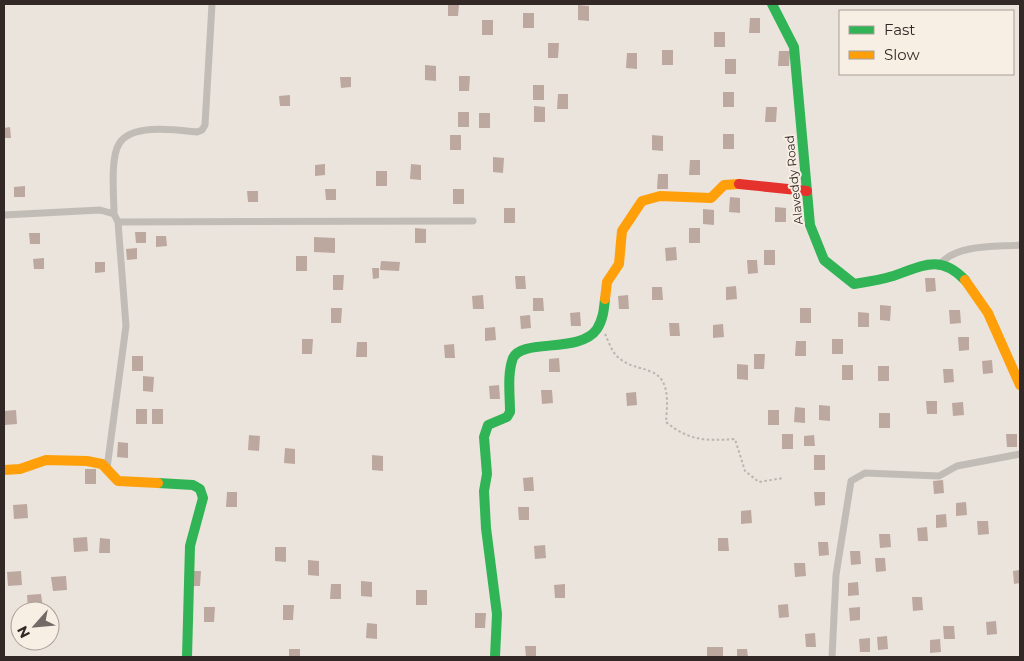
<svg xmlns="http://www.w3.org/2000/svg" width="1024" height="661" font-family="Montserrat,sans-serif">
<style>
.building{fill:#bda89f}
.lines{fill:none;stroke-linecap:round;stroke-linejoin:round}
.path{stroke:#bbb4af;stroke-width:2;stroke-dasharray:2.5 2.5;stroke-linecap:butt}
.street{stroke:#c2bcb7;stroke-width:7}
.fast{stroke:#30b455;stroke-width:10}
.slow{stroke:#ff9f0a;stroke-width:10}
.jam{stroke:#e5322d;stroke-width:10}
.labels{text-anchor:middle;stroke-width:4;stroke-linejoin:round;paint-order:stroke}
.street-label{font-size:12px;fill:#322926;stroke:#f7eee4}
</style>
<rect width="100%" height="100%" fill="#eae4dd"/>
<path class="building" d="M448 4H459L458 16H448Z
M578 5 589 6V21L578 20Z
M523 13H534V28H523Z
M750 18H760V33H749Z
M482 20H493V35H482Z
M714 32H725V47H714Z
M548 43H559L558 58H548Z
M662 50H673V65H662Z
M779 51H790L789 66H778Z
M627 53H637V69L626 68Z
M725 59H736V74H725Z
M425 65 436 66V81L425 80Z
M459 76H470L469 91H459Z
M340 77H351V87L341 88Z
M533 85H544V100H533Z
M723 92H734V107H723Z
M558 94H568V109H557Z
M290 95V106H280L279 96Z
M534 106 545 107V122H534Z
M766 107H777L776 122H765Z
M458 112H469V127H458Z
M479 113H490V128H479Z
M10 127 11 138H4V128Z
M723 134H734V149H723Z
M450 135H461V150H450Z
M652 135 663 136V151L652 150Z
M493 157 504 158 503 173 493 172Z
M690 160H700V175H689Z
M325 164V175L315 176V165Z
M411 164 421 165V180L410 179Z
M376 171H387V186H376Z
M658 174H668V189H657Z
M25 186V197H14V187Z
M325 189H336V200H326Z
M453 189H464V204H453Z
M247 191H258V202H248Z
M730 197 740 198V213L729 212Z
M775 207 786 208V222H775Z
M504 208H515V223H504Z
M703 209 714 210V225L703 224Z
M415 228 426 229V243H415Z
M689 228H700V243H689Z
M135 232H146V243H136Z
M29 233H40V244H30Z
M156 236H166L167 246 156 247Z
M314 237 335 238V253L314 252Z
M676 247 677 260 666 261 665 248Z
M137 248V259L127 260 126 249Z
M764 250H775V265H764Z
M296 256H307V271H296Z
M44 258V269H34L33 259Z
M747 260H757L758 273 748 274Z
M381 261 400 262 399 271 380 270Z
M95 262H105V272L95 273Z
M372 268H379V278L373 279Z
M333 275H344L343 290H333Z
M515 276H525L526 289H516Z
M925 278H935L936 291 926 292Z
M736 286 737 299 726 300V287Z
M652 287H662L663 300H652Z
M483 295 484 309H473L472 296Z
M628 295 629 309H619L618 296Z
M533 298H543L544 311H533Z
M880 305 891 306 890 321 880 320Z
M331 308H342L341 323H331Z
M800 308H811V323H800Z
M949 310H960L961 323 950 324Z
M580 312 581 326H571L570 313Z
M858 312 869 313V327H858Z
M530 315 531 328 521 329 520 316Z
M669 323H679L680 336H670Z
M723 324 724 337 713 338V325Z
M495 327 496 340 485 341V328Z
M958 337H969V350L959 351Z
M302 339H313L312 354H302Z
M832 339H843V354H832Z
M796 341H806V356H795Z
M357 342H367V357H356Z
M454 344 455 358H445L444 345Z
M754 354H765L764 369H754Z
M132 356H143V371H132Z
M559 358 560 372H549V359Z
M992 360 993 373 983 374 982 361Z
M737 364 748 365V380L737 379Z
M842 365H853V380H842Z
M878 366H889V381H878Z
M943 369H953L954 382 944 383Z
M143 376 154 377 153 392 143 391Z
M499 385 500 399H490L489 386Z
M541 390H552L553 403 542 404Z
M636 392 637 405 627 406 626 393Z
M926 401H937V414H927Z
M963 402 964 415 953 416 952 403Z
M819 405 830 406V421L819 420Z
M795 407 805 408V423L794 422Z
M136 409H147V424H136Z
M152 409H163V424H152Z
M16 410 17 424 4 425V411Z
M768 410H779V425H768Z
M879 413H890V428H879Z
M782 434H793V449H782Z
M1006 434H1017V447H1007Z
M249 435 260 436 259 451 248 450Z
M814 435 815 446H804V436Z
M118 442 128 443V458L117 457Z
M285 448 295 449V464L284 463Z
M372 455 383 456V471L372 470Z
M814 455H825V470H814Z
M85 469H96V484H85Z
M533 477 534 491H524L523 478Z
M943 480 944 493 934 494 933 481Z
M227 492H237V507H226Z
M814 492H825V505L815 506Z
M966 502 967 515 956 516V503Z
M27 504 28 518 14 519 13 505Z
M518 507H529V520H519Z
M751 510 752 523 741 524V511Z
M946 514 947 527 936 528V515Z
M977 521H988L989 534 978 535Z
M927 527 928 541H918L917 528Z
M879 534H890L891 547 880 548Z
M87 537 88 551 74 552 73 538Z
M100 538 110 539V553H99Z
M718 538H728L729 551H718Z
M818 542H828L829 555 819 556Z
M545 545 546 558 535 559 534 546Z
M275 547H286V562L275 561Z
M850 551H860L861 564 851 565Z
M875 558H885L886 571 876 572Z
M308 560 319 561V576L308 575Z
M794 563H805L806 576 795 577Z
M1020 570V583L1014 584 1013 571Z
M21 571 22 585 8 586 7 572Z
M190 571H201L200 586H190Z
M66 576 67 590 53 591 51 577Z
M361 581 372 582V597L361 596Z
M858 582 859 595 848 596V583Z
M331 584H341V599H330Z
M565 584V598H555L554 585Z
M416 590H427V605H416Z
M41 594 43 608 28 609 27 595Z
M912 597H922L923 610 913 611Z
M788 604 789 617 779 618 778 605Z
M283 605H294L293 620H283Z
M204 607H215L214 622H204Z
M860 607V620L850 621 849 608Z
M475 613H486L485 628H475Z
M996 621 997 634 987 635 986 622Z
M367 623 377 624V639L366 638Z
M943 626H954L955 639H944Z
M815 633 816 647H806L805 634Z
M887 636 888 649 878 650 877 637Z
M870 638V652H860L859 639Z
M940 639 941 652 930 653V640Z
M525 646H536V657H526Z
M707 647H723V657H707Z
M289 649H300V657H289Z
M737 649H747L748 657H737Z"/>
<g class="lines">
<path class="path" d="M605 334C609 342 612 353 619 358 629 367 641 367 652 372 671 380 667 406 666 422 689 441 706 441 735 439L745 471 759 482 783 478"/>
<path class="street" d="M114 214C114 197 110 158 119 144 131 123 177 130 197 132L202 130 205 125 212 4
M4 215 100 210 114 214 118 222 126 326 107 468
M118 222 473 221
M941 263C959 244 995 247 1020 245
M832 657 836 575 851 481 865 473 939 476 957 466 1020 454"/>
<path class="fast" d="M772 4 794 47 810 225 824 260 854 284C867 282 880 280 893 276 922 266 940 254 965 280
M158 483 193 485 200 489 203 498 190 546 187 657
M495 657 497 614 486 528 484 491 487 474 484 437 488 425 507 417 510 412C510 395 507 374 513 358 522 338 580 354 597 329 603 320 604 309 605 299"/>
<path class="slow" d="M965 280 988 313 1020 385
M605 299 607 282 619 264 622 231 642 201 660 196 711 198 724 185 739 184
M4 470 20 469 46 460 87 461 102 464 118 481 158 483"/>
<path class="jam" d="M739 184 807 191"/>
</g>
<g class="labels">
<g class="street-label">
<text transform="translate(794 180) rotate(-96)" y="4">Alaveddy Road</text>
</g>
</g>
<rect width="1024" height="661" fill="none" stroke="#322926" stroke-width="10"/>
<rect x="839" y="10" width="175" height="65" fill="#f7eee4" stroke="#a89f98"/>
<rect x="849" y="26" width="25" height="8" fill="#30b455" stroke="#a89f98"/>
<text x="884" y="35" font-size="15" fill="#322926">Fast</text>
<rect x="849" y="51" width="25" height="8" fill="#ff9f0a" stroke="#a89f98"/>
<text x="884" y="60" font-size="15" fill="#322926">Slow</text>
<g transform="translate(35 626) rotate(243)"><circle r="24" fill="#f7eee4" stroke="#a89f98"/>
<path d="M0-4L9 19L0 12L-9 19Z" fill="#726a66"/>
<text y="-8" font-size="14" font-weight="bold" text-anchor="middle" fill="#322926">N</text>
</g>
</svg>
